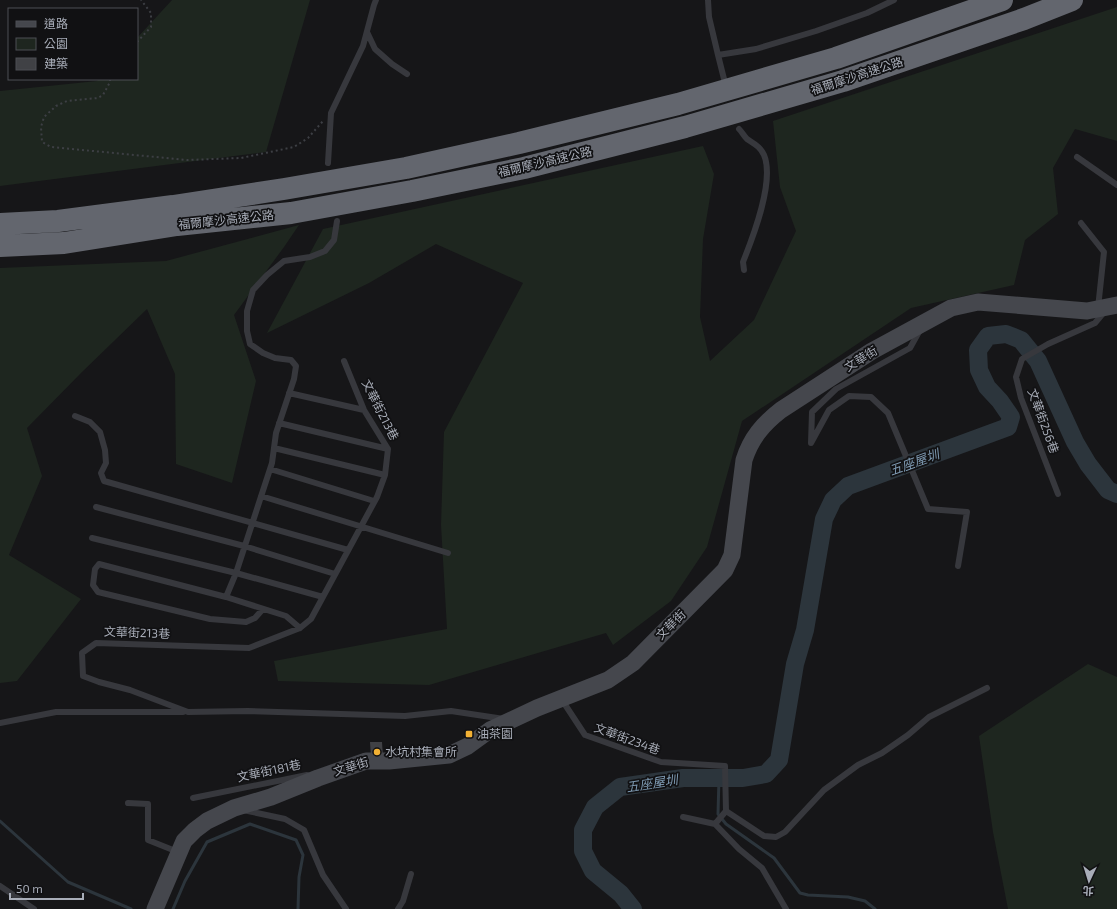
<svg xmlns="http://www.w3.org/2000/svg" width="1117" height="909" font-family="'Exo 2','Noto Sans TC',sans-serif">
<style>
.green{fill:#1e261f}
.lines{fill:none;stroke-linecap:round;stroke-linejoin:round}
.stream{stroke:#2c353c;stroke-width:3}
.river{stroke:#2c353c;stroke-width:18}
.building{fill:#404145}
.path{stroke:#3d3f44;stroke-width:2;stroke-dasharray:2 3;stroke-linecap:butt}
.lane{stroke:#37383d;stroke-width:6}
.secondary{stroke:#45474d;stroke-width:17}
.highway{stroke:#63666e;stroke-width:22}
.poi-dot{fill:#f2b134;stroke:#111113;stroke-width:1.5}
.labels{text-anchor:middle;stroke-width:3.5;stroke-linejoin:round;paint-order:stroke}
.street-label{font-size:12px;fill:#a8adb8;stroke:#111113}
.poi-label{font-size:12px;fill:#a8adb8;stroke:#111113;text-anchor:start}
.water-label{font-size:13px;font-style:italic;fill:#7f9bb3;stroke:#111113}
</style>
<rect width="100%" height="100%" fill="#161618"/>
<path class="green" d="M172 0H310L266 152 0 186V91L97 81 99 79H137V38Z
M1117 7V141L1075 129 1053 168 1058 214 1025 240 1014 285 911 308 742 421 707 547 671 601 613 645 606 633 429 685 278 681 274 661 447 629 441 525 444 432 523 283 436 244 369 283 267 333 323 229 703 146 714 174 703 239 700 317 710 361 754 320 796 231 780 187 773 121Z
M299 225 284 247 234 315 256 381 232 483 176 464 175 374 147 309 82 372 27 428 42 476 9 555 81 599 17 681 0 683V268L166 261Z
M1088 664 1117 677V909H1008L993 832 979 736Z"/>
<g class="lines">
<path class="stream" d="M719 778 718 814 726 824 774 858 800 893 808 895 848 897 865 901 875 909
M0 821 68 882 131 909
M173 909 185 881 207 842 250 824 296 840 303 855 299 877 298 909"/>
<path class="river" d="M633 909 621 894 593 871 583 851V830L595 807 620 787 683 778H743L766 774 779 760 795 664 805 630 824 519 833 500 848 486 1008 427 1011 417 1000 401 987 387 979 370 978 350 988 336 1006 334 1021 340 1038 361 1075 442 1088 464 1108 490 1117 494"/>
</g>
<path class="building" d="M370 742H382L383 757H371Z"/>
<g class="lines">
<path class="path" d="M137 42 151 27V13L141 0
M110 79V82L103 95 98 98 67 101 56 106 44 117 41 127 42 142 51 147 187 160 241 158 294 147 308 138 323 121"/>
<path class="lane" d="M708 0 709 17 718 55
M367 32 375 49 392 64 407 74
M724 79 718 55 756 49 816 31 867 13 894 0
M739 129C742 132 744 136 747 139 754 144 760 146 764 155 775 181 753 237 743 262L744 270
M1077 157 1117 185
M328 163 331 113 363 46 374 5 376 0
M1081 223 1104 252 1098 308
M920 330 910 348 836 389 812 412 811 443 829 410 849 396 871 397 888 413 928 509 967 512 958 566
M344 361 364 410 388 449 385 475 377 497 311 619 300 628 249 648 96 643 82 653 83 676 99 682 130 690 188 712 248 711 405 716 451 711 504 719
M289 393 364 410
M75 416 90 422 100 432 105 450 106 463 101 473 104 481 348 550
M279 423 388 449
M274 448 385 475
M270 469 374 501
M1058 494 1021 398 1016 377 1022 359 1048 344 1095 323 1105 311
M261 496 448 553
M96 507 244 546 335 574
M92 538 236 573 323 597
M226 597 99 564 95 569 93 585 98 592 210 619 246 622 255 618 263 609
M300 628 286 616 226 597 236 573 272 463 276 433 294 379 296 366 291 360 275 358 263 353 250 344 247 331V311L253 290 267 275 284 261 310 257 325 251 334 240 337 221
M562 700 585 735 661 762 725 766 726 811 715 824 739 849 762 868 786 909
M0 723 56 712H183
M193 798 307 775
M128 803 148 804V840L178 852
M243 810 285 819 304 830 323 875 346 909
M726 811 764 836 776 837 785 832 824 790 858 765 882 753 908 735 929 717 987 688
M683 817 715 824
M0 886 34 909
M398 909 403 901 411 874"/>
<path class="secondary" d="M155 909 184 841 195 830 207 821 234 808 271 797 318 778 366 761H389L449 755 468 746 490 730 537 708 608 680 633 663 725 570 732 555 744 460C751 438 763 424 781 410L872 351 951 308 978 302 1087 311 1117 305"/>
<path class="highway" d="M0 224 58 221 173 206 284 189 406 168 519 143 678 104 836 58 1002 0
M0 246 64 243 177 225 291 213 412 191 524 168 685 127 843 81 1024 19 1072 0"/>
</g>
<g class="poi-dot">
<rect x="465" y="730" width="8" height="8" rx="2"/>
<circle cx="377" cy="752" r="4"/>
</g>
<g class="labels">
<g class="street-label">
<text transform="translate(857 76) rotate(-18)" y="4">福爾摩沙高速公路</text>
<text transform="translate(545 162) rotate(-13)" y="4">福爾摩沙高速公路</text>
<text transform="translate(226 220) rotate(-6)" y="4">福爾摩沙高速公路</text>
<text transform="translate(861 359) rotate(-32)" y="4">文華街</text>
<text transform="translate(380 410) rotate(63)" y="4">文華街213巷</text>
<text transform="translate(1043 421) rotate(70)" y="4">文華街256巷</text>
<text transform="translate(671 625) rotate(-45)" y="4">文華街</text>
<text transform="translate(137 633) rotate(2)" y="4">文華街213巷</text>
<text transform="translate(627 739) rotate(20)" y="4">文華街234巷</text>
<text transform="translate(351 767) rotate(-17)" y="4">文華街</text>
<text transform="translate(269 771) rotate(-12)" y="4">文華街181巷</text>
</g>
<g class="poi-label">
<text x="477" y="738">油茶園</text>
<text x="385" y="756">水坑村集會所</text>
</g>
<g class="water-label">
<text transform="translate(914 462) rotate(-20)" y="5">五座屋圳</text>
<text transform="translate(652 783) rotate(-9)" y="5">五座屋圳</text>
</g>
</g>
<rect x="8" y="8" width="130" height="72" fill="#111113" stroke="#4d4f55"/>
<rect x="16" y="21" width="20" height="6" fill="#45474d" stroke="#4d4f55"/>
<text x="44" y="28" font-size="12" fill="#a8adb8">道路</text>
<rect x="16" y="38" width="20" height="12" fill="#1e261f" stroke="#4d4f55"/>
<text x="44" y="48" font-size="12" fill="#a8adb8">公園</text>
<rect x="16" y="58" width="20" height="12" fill="#404145" stroke="#4d4f55"/>
<text x="44" y="68" font-size="12" fill="#a8adb8">建築</text>
<g transform="translate(1089 881) rotate(184)" stroke="#111113" stroke-width="3" paint-order="stroke">
<path d="M0-3L7 15L0 10L-7 15Z" fill="#a8adb8"/>
<text y="-6" font-size="11" font-weight="bold" text-anchor="middle" fill="#a8adb8">北</text>
</g>
<path d="M10 893v6h73v-6" fill="none" stroke="#a8adb8" stroke-width="2"/>
<text x="16" y="893" font-size="12" fill="#a8adb8" stroke="#111113" stroke-width="3" paint-order="stroke">50 m</text>
</svg>
